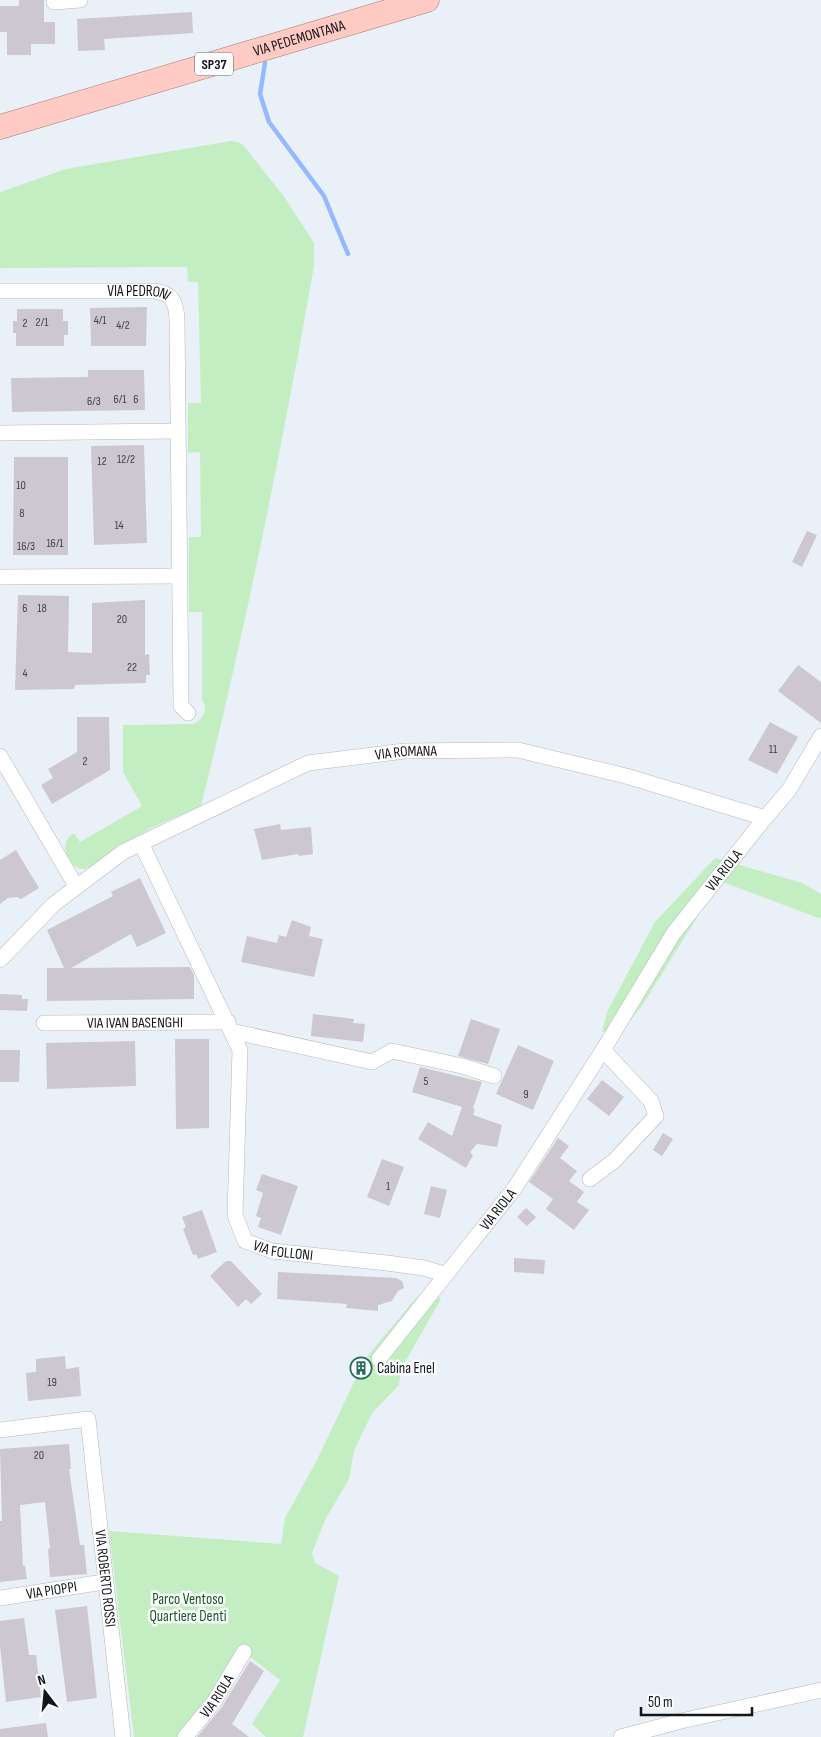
<svg xmlns="http://www.w3.org/2000/svg" width="821" height="1737" font-family="'Sofia Sans Condensed',sans-serif">
<style>
.green{fill:#c3eec2}
.lines{fill:none;stroke-linecap:round;stroke-linejoin:round}
.stream{stroke:#94bafd;stroke-width:4.5}
.building{fill:#cdc7cf}
.street-casing{stroke:#b3b8bf;stroke-width:16}
.primary-casing{stroke:#ac756e;stroke-width:25}
.street{stroke:#fff;stroke-width:15}
.primary{stroke:#ffcbc4;stroke-width:24}
.labels{text-anchor:middle;stroke-width:5;stroke-linejoin:round;paint-order:stroke}
.number-label{font-size:12px;fill:#424246}
.shield{fill:#fbfcfe;stroke:#595a5d;stroke-width:1}
.shield-label{font-size:14px;font-weight:bold;fill:#131518}
.street-label{font-size:15px;fill:#131518;stroke:#fbfcfe}
.poi-label{font-size:15px;fill:#131518;stroke:#fbfcfe;text-anchor:start}
.park-label{font-size:15px;fill:#1b571f;stroke:#fbfcfe}
</style>
<rect width="100%" height="100%" fill="#eaf0f7"/>
<path class="green" d="M231 141 239 142 244 146 285 198 314 243V266C282 447 246 627 201 806L151 828 86 869C69 871 56 843 74 833L80 842 142 806 123 772V725L193 724C203 720 209 710 202 700V612H189V537H201L200 452 188 453V403H201L198 282H188L187 267 0 268V192L66 169Z
M715 858 802 883 821 894V919L723 882 701 911 642 1006 626 1025 602 1032 607 1012 655 922Z
M429 1286 441 1299 401 1369 399 1385 372 1413 354 1451 349 1479 325 1520 312 1553 315 1563 339 1576 303 1737H266L252 1724 280 1680 244 1652 185 1737H134L109 1531 281 1544 285 1518 316 1462 365 1359 415 1299Z"/>
<g class="lines">
<path class="stream" d="M265 63 260 94 269 122 324 196 348 254"/>
</g>
<path class="building" d="M19 0H44V22H55V44H31V55H7V32H0V6H19Z
M192 12 193 33 104 39 105 50 78 51 77 19Z
M147 307 146 346H91L90 308Z
M17 309H63V321H68V335H64V346H16V333H13V321H17Z
M88 370H144L145 410 12 412 11 378 88 377Z
M144 445 147 543 94 545 91 446Z
M14 457H68V555H13Z
M807 531 817 535 802 567 792 562Z
M18 595 69 596 68 652 92 653V603L145 600V655L149 654 150 675H146V683L75 685 74 689 15 690Z
M798 665 821 682V723L778 691Z
M77 717H109L110 770 52 804 41 785 53 778 48 769 77 752Z
M770 722 798 737 777 774 748 760Z
M280 824 281 830 311 827 313 854 299 856 298 854 262 860 254 829Z
M16 850 39 888 21 899 17 897 8 898 0 904V860Z
M140 878 166 933 137 947 131 934 71 968 190 967 194 975V999L47 1001V968H64L47 930 113 896 111 892Z
M292 920 311 927 309 936 323 939 314 977 241 962 247 936 277 943 279 935 286 937Z
M0 994 22 995V999H28L27 1011 0 1010Z
M313 1014 354 1019 353 1023 365 1024 363 1042 311 1036Z
M471 1019 500 1029 488 1064 458 1056Z
M175 1039H209V1128L176 1129Z
M135 1041 136 1086 47 1089 46 1043Z
M518 1045 554 1061 533 1110 496 1094Z
M0 1050H20L19 1082H0Z
M420 1067 482 1082 473 1108 475 1109 473 1115 502 1125 497 1147 477 1144 470 1152 473 1155 466 1168 418 1139 428 1122 452 1136 462 1107 412 1092Z
M602 1080 624 1097 609 1116 587 1099Z
M663 1133 673 1139 662 1156 653 1150Z
M558 1138 569 1146 560 1158 577 1171 569 1181 584 1192 577 1202 589 1210 574 1230 546 1209 553 1199 529 1182Z
M382 1159 404 1167 389 1206 367 1197Z
M262 1174 298 1186 281 1235 258 1227 261 1218 256 1216 263 1193 256 1190Z
M431 1186 447 1190 440 1218 424 1214Z
M526 1208 536 1217 527 1226 517 1217Z
M202 1210 217 1252 198 1259 196 1254 193 1255 183 1229 186 1227 182 1217Z
M514 1258 545 1260 544 1274 514 1272Z
M226 1261H231L262 1294 251 1304 246 1299 238 1307 210 1276Z
M278 1272 396 1278 402 1281 404 1288 398 1291 392 1301 378 1305V1311L346 1308 347 1304 277 1299Z
M65 1356 66 1369 79 1367 81 1396 28 1401 26 1373 36 1372V1359Z
M69 1444 71 1469H69L80 1545H84L87 1574 50 1577 48 1549 50 1548 45 1502 20 1505 23 1566H25L27 1579 0 1582V1521H2L0 1449Z
M87 1606 97 1698 67 1702 55 1610Z
M24 1618 29 1655H36L41 1697 6 1702 0 1646V1621Z
M250 1661 264 1671 232 1724 249 1737H197L222 1707Z
M46 1723 48 1737H0V1729Z"/>
<g class="lines">
<g class="street-casing">
<g id="street">
<path d="M54 2 80 0"/>
<path id="s1" d="M0 291H154C172 293 176 302 177 319L181 701V706L188 713"/>
<path d="M0 433 178 431"/>
<path d="M0 577 179 576"/>
<path d="M0 756 76 886"/>
<path id="s2" d="M141 843 240 1050 235 1215 245 1241 272 1251 387 1263 424 1268 444 1274"/>
<path id="s3" d="M0 960 54 904 123 852 308 763 405 751 518 750 626 776 765 818 789 790 821 736"/>
<path id="s4" d="M44 1023 228 1022"/>
<path d="M231 1031 372 1062 392 1051 462 1066 494 1076"/>
<path d="M590 1179 614 1161 656 1116 651 1101 603 1050"/>
<path id="s5" d="M379 1359 514 1189 603 1050 673 934 765 818"/>
<path id="s6" d="M0 1430 88 1419 123 1737"/>
<path id="s7" d="M0 1598 104 1582"/>
<path id="s8" d="M185 1737 214 1702 244 1652"/>
<path d="M621 1737 681 1721 821 1690"/>
</g>
</g>
<g class="primary-casing">
<g id="primary">
<path id="s9" d="M0 127 427 0"/>
</g>
</g>
<use href="#street" class="street"/>
<use href="#primary" class="primary"/>
</g>
<defs>
<g id="building-ring" transform="scale(1.125)"><circle r="9.5" fill="#fbfcfe" stroke="#2b6b5a" stroke-width="1.5"/><path d="M-4-6H4V6H1V3H-1V6H-4ZM-2.5-4.3h1.7v1.8h-1.7ZM.8-4.3h1.7v1.8H.8ZM-2.5-1h1.7V.8h-1.7ZM.8-1h1.7V.8H.8Z" fill="#2b6b5a"/></g>
</defs>
<g fill-rule="evenodd">
<use href="#building-ring" x="361" y="1368"/>
</g>
<g class="labels">
<g class="number-label">
<text x="100" y="324">4/1</text>
<text x="42" y="326">2/1</text>
<text x="25" y="327">2</text>
<text x="123" y="329">4/2</text>
<text x="120" y="403">6/1</text>
<text x="136" y="403">6</text>
<text x="94" y="405">6/3</text>
<text x="126" y="463">12/2</text>
<text x="102" y="465">12</text>
<text x="21" y="489">10</text>
<text x="22" y="517">8</text>
<text x="119" y="529">14</text>
<text x="55" y="547">16/1</text>
<text x="26" y="550">16/3</text>
<text x="25" y="612">6</text>
<text x="42" y="612">18</text>
<text x="122" y="623">20</text>
<text x="132" y="671">22</text>
<text x="25" y="677">4</text>
<text x="773" y="753">11</text>
<text x="85" y="765">2</text>
<text x="426" y="1085">5</text>
<text x="526" y="1098">9</text>
<text x="388" y="1190">1</text>
<text x="52" y="1386">19</text>
<text x="39" y="1459">20</text>
</g>
<rect class="shield" x="195" y="52.5" width="38" height="23" rx="4"/>
<g class="shield-label">
<text x="214" y="69">SP37</text>
</g>
<g class="street-label">
<text dy="5" stroke="none"><textPath href="#s9" startOffset="312">VIA PEDEMONTANA</textPath></text>
<text dy="5" stroke="none"><textPath href="#s1" startOffset="139">VIA PEDRONI</textPath></text>
<text dy="5" stroke="none"><textPath href="#s3" startOffset="468">VIA ROMANA</textPath></text>
<text dy="5" stroke="none"><textPath href="#s5" startOffset="599">VIA RIOLA</textPath></text>
<text dy="5" stroke="none"><textPath href="#s4" startOffset="91">VIA IVAN BASENGHI</textPath></text>
<text dy="5" stroke="none"><textPath href="#s5" startOffset="191">VIA RIOLA</textPath></text>
<text dy="5" stroke="none"><textPath href="#s2" startOffset="462">VIA FOLLONI</textPath></text>
<text dy="5" stroke="none"><textPath href="#s6" startOffset="249">VIA ROBERTO ROSSI</textPath></text>
<text dy="5" stroke="none"><textPath href="#s7" startOffset="52">VIA PIOPPI</textPath></text>
<text dy="5" stroke="none"><textPath href="#s8" startOffset="52">VIA RIOLA</textPath></text>
</g>
<g class="poi-label">
<text x="377" y="1373">Cabina Enel</text>
</g>
<g class="park-label">
<text x="188" y="1604">Parco Ventoso<tspan x="188" dy="17">Quartiere Denti</tspan></text>
</g>
</g>
<g transform="translate(45 1692) rotate(344)" stroke="#fbfcfe" stroke-width="4" paint-order="stroke">
<path d="M0-4L9 19L0 12L-9 19Z" fill="#131518"/>
<text y="-8" font-size="14" font-weight="bold" text-anchor="middle" fill="#131518">N</text>
</g>
<path d="M641 1707v8h111v-8" fill="none" stroke="#131518" stroke-width="2.5"/>
<text x="648" y="1707" font-size="15" fill="#131518" stroke="#fbfcfe" stroke-width="4" paint-order="stroke">50 m</text>
</svg>
